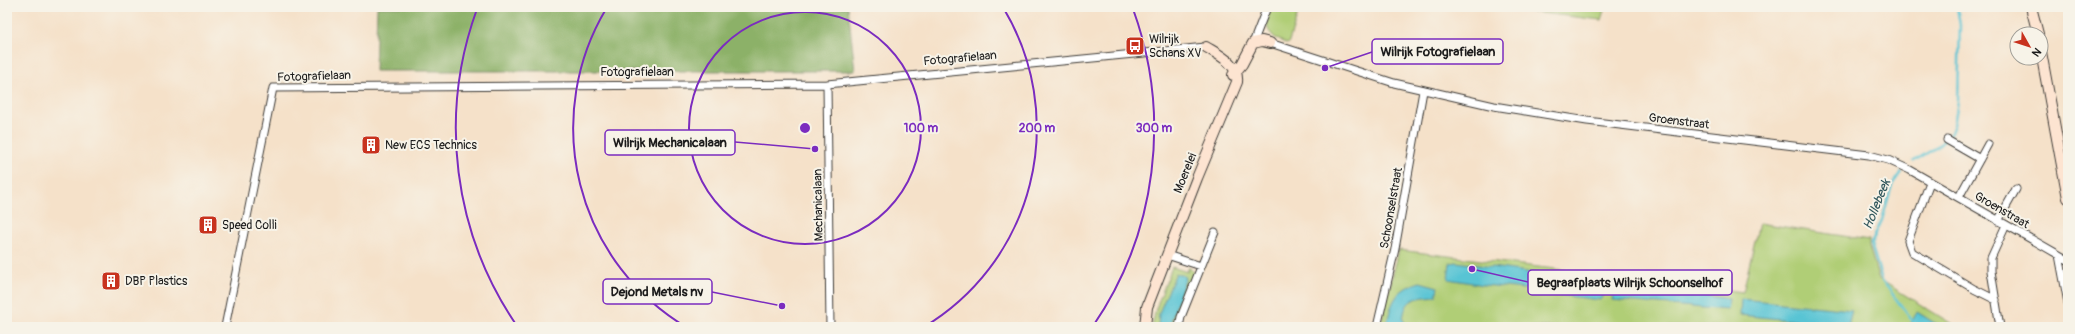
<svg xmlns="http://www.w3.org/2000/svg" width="2075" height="334" font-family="Pangolin,sans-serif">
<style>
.green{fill:#b0ce76;stroke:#667549}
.forest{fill:#8cb167;stroke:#546642}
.water{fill:#59c4d4;stroke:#3a7078}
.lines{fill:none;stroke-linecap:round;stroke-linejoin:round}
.stream{stroke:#59c4d4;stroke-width:2.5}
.street-casing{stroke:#3d3a36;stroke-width:9}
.secondary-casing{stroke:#3d3a36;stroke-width:12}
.street{stroke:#fff;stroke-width:7}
.secondary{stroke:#fde4d1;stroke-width:10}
.ring{fill:none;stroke:#7b2cbf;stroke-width:2}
.labels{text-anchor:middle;stroke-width:4;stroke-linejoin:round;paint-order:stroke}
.poi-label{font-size:12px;fill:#1c1c1c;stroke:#f7f3e8;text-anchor:start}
.street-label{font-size:12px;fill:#1c1c1c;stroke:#f7f3e8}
.water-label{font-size:13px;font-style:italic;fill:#31575c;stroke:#f7f3e8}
.centre{fill:#7b2cbf;stroke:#f7f3e8;stroke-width:2}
.ring-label{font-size:12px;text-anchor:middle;font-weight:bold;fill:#7b2cbf;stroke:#f7f3e8;stroke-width:4;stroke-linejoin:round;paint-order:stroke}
.leader{fill:none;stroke:#7b2cbf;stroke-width:1.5}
.callout-dot{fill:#7b2cbf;stroke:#f7f3e8;stroke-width:1.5}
.callout{fill:#f7f3e8;stroke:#7b2cbf;stroke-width:1.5}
.callout-label{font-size:13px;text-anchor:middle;font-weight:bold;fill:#1c1c1c}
</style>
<rect width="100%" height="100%" fill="#f7f3e8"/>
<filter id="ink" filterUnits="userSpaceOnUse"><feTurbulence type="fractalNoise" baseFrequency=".025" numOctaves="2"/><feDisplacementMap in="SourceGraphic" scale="8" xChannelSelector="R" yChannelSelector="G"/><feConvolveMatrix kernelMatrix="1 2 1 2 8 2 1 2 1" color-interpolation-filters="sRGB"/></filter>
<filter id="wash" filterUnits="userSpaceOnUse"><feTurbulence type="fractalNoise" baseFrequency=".012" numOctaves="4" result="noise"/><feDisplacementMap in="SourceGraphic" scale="16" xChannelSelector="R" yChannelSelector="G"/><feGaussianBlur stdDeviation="0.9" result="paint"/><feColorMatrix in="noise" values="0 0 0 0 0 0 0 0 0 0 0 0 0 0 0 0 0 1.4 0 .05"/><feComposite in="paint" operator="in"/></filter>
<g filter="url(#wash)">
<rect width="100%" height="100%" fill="#f5e1c9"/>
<path class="green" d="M1272 7H1300L1288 44C1279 41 1266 34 1267 22 1267 18 1271 11 1272 7Z
M1489 7H1605L1601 20Z
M1759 223 1869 240V246L1879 279 1957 327H1380L1399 250 1743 292Z
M1172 267 1187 272 1189 267 1193 272 1192 278 1177 316 1176 327H1152L1156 308Z"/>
<path class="forest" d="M377 7H848L855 71H375Z"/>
<path class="water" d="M1457 262 1547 275 1550 278 1547 289 1544 291 1484 285 1448 279 1450 263Z
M1176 273 1184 276 1185 279 1169 327H1158L1159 313Z
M1561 276 1603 283 1605 286 1602 297 1600 300 1558 295 1555 285 1558 277Z
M1420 282 1438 287 1436 296C1416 298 1405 297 1403 320L1409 327H1386C1392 302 1394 290 1420 282Z
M1615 283 1729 299 1727 310 1612 300Z
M1741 299 1852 310 1848 326 1740 315Z
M1917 312 1941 327H1909Z"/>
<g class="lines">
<path class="stream" d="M1914 161 1937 147 1950 135 1954 125 1958 101 1960 25 1957 7
M1901 172 1892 185 1882 220 1871 244 1882 280 1917 327"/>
</g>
</g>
<g filter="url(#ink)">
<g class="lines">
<g class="street-casing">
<path id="street" d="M1253 43 1267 7
M1270 43 1394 83 1494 106 1587 121 1869 155 1888 160 1910 170 2068 260
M827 84 830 327
M1947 140 1980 159
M1930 182 1908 241 1912 252 1974 289 1996 300
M1959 197 1988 144
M1998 221 2016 189
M1167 255 1201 266
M2059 255 2068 303
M225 327 273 88 827 84 1206 47
M1179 327 1181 317 1215 232
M1377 327 1395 249 1423 91
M2000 327 1991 271V258L2006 225"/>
</g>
<g class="secondary-casing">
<path id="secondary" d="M2031 7 2038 34
M2041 52 2068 198
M1233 75 1242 64 1253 43 1262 41 1270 43
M1145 327 1147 307 1197 178 1237 82C1239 64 1219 55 1206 47"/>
</g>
<use href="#street" class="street"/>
<use href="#secondary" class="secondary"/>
</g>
</g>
<g class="ring">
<circle cx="805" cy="128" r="116"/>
<path d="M686 327A232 232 0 0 1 606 9M1004 9A232 232 0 0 1 924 327"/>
<path d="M517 326A349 349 0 0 1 477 9M1133 9A349 349 0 0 1 1093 326"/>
</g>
<defs>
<g id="bus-square" transform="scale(1)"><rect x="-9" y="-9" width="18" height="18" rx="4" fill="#c8321e" stroke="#f7f3e8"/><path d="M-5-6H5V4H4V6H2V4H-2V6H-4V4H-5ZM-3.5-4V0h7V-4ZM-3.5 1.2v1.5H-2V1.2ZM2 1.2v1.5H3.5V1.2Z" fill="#fff"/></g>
<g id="building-square" transform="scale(1)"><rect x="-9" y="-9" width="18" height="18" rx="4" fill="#c8321e" stroke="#f7f3e8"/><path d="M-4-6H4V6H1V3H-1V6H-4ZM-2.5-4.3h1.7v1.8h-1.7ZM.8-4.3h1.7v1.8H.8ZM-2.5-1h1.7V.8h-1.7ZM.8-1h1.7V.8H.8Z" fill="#fff"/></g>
</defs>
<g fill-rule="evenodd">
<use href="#bus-square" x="1135" y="46"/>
<use href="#building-square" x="371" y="145"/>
<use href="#building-square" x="208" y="225"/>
<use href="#building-square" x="111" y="281"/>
</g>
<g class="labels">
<g class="poi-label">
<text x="1149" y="43">Wilrijk<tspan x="1149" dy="14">Schans XV</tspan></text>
<text x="385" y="149">New ECS Technics</text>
<text x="222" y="229">Speed Colli</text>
<text x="125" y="285">DBP Plastics</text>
</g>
<g class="street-label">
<text transform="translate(960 58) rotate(-5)" y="4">Fotografielaan</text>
<text x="637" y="76">Fotografielaan</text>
<text transform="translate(314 76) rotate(-2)" y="4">Fotografielaan</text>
<text transform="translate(1679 121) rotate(7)" y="4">Groenstraat</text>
<text transform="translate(1185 173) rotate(-68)" y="4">Moerelei</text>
<text transform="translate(818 205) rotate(-91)" y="4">Mechanicalaan</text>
<text transform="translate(1391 208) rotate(-80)" y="4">Schoonselstraat</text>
<text transform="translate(2002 210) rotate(30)" y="4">Groenstraat</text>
</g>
<g class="water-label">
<text transform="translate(1876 204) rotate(-68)" y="5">Hollebeek</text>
</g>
</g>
<circle cx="805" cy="128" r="6" class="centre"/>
<g class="ring-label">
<text x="921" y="132">100 m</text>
<text x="1037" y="132">200 m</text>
<text x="1154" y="132">300 m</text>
</g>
<path class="leader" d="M1325 68L1372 52M815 149L735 142M1472 269L1528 282M782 306L712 292"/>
<g class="callout-dot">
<circle cx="1325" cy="68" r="4"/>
<circle cx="815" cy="149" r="4"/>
<circle cx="1472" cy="269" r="4"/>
<circle cx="782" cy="306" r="4"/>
</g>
<g class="callout">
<rect x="1372" y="39" width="131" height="25" rx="4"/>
<rect x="605" y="130" width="130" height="25" rx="4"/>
<rect x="1528" y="270" width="204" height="25" rx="4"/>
<rect x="603" y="279" width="109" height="25" rx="4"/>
</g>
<g class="callout-label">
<text x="1438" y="56">Wilrijk Fotografielaan</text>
<text x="670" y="147">Wilrijk Mechanicalaan</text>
<text x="1630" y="287">Begraafplaats Wilrijk Schoonselhof</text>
<text x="657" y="296">Dejond Metals nv</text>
</g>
<rect width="2075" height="334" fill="none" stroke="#f7f3e8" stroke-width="24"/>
<g transform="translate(2029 46) rotate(129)"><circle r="19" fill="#f7f3e8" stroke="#9f9d96"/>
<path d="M0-3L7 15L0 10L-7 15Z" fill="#c8321e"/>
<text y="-6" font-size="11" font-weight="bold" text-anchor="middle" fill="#1c1c1c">N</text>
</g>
</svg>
